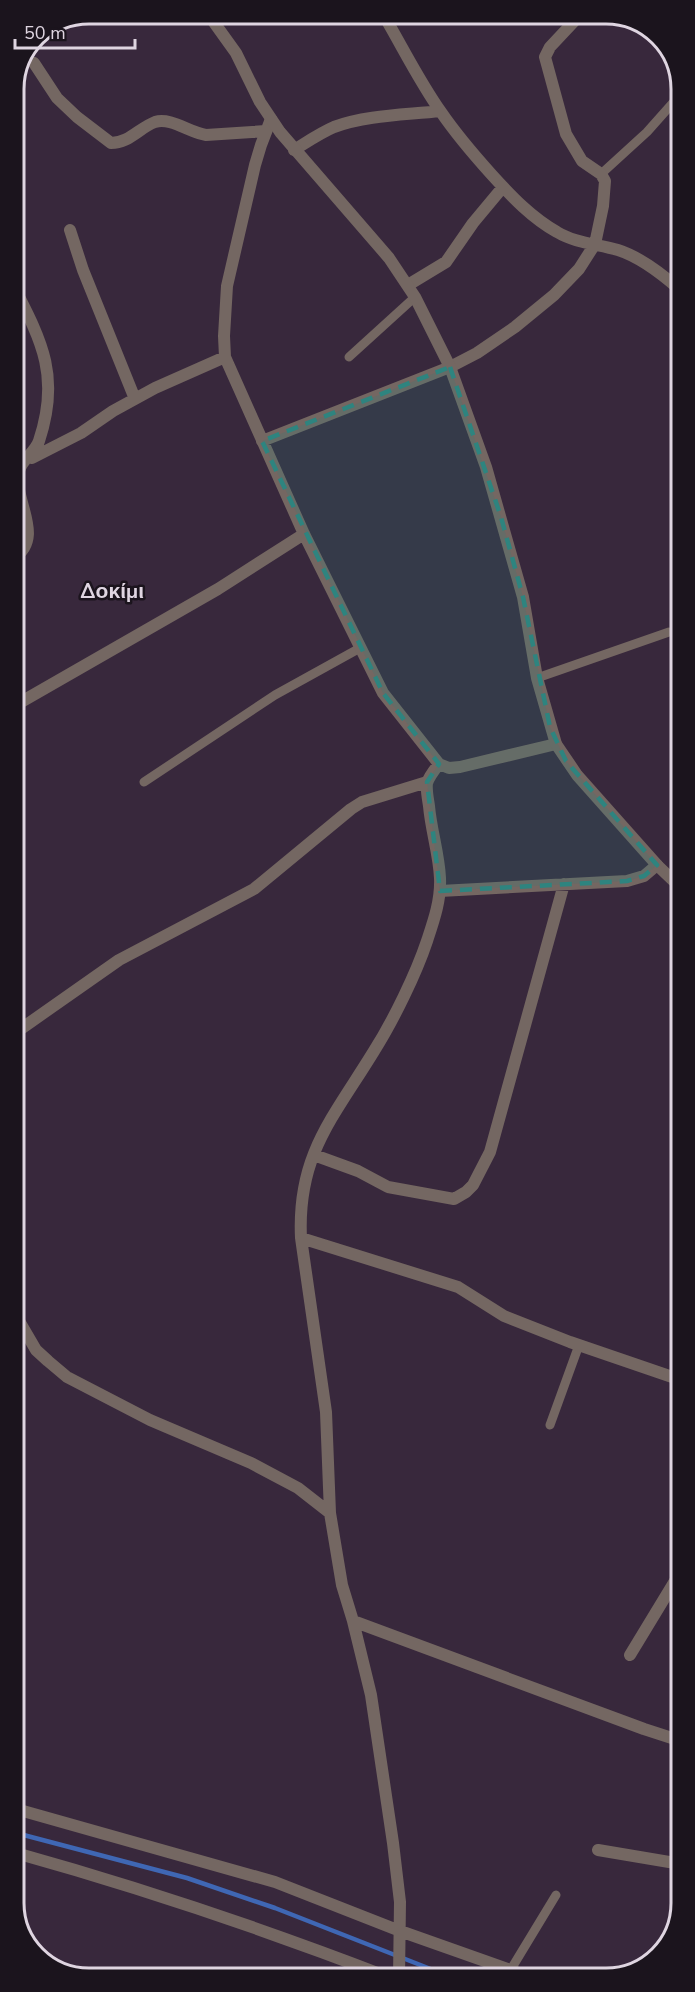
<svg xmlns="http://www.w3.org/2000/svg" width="695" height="1992" font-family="'Nunito Sans',sans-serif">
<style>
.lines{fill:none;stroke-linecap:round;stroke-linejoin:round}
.stream{stroke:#3f67b4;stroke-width:4.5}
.service{stroke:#746762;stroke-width:9}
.minor{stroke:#746762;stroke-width:12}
.tertiary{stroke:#746762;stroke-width:12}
.marked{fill:#2e847f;fill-opacity:0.2;stroke:#2e847f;stroke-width:4.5;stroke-dasharray:12 8;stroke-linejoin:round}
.labels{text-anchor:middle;stroke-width:5;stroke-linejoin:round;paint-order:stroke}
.quarter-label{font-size:21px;font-weight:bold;fill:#dfd5e1;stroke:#1b141d}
.rim{fill:none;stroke:#dfd5e1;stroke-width:3}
</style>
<rect width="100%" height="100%" fill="#38283c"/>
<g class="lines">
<path class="stream" d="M16 1833 187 1878 275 1908 451 1977"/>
<path class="service" d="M601 174 647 132 679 96
M349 357 415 297
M537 678 669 632
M144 782 275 695 360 648
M550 1425 579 1345
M510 1971 556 1895"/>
<path class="minor" d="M383 14C402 46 419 81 441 112 456 134 474 155 492 175 512 197 532 218 557 232 575 243 598 244 618 250 640 257 662 274 679 289
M34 63 57 98 77 117 111 143C129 143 139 128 155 122 171 117 190 133 206 135L266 131
M271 119 261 145 255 165 227 286 224 336 225 357 304 534 383 693 439 764 449 768 460 767 556 744
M294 150C307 142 320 133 334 127 367 115 406 115 440 111
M70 230 83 270 135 399
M408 285 446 262 473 223 503 187
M14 287C43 343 60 378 39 441 35 453 22 459 19 471 12 500 46 536 14 558
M262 441 450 367 477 353 515 327 554 295 579 269 595 244 603 206 605 181 601 174 582 161 566 134 545 57 550 47 581 14
M32 458 81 433 113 411 155 388 225 357
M14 706 218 589 304 534
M440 891 627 881 644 876 657 865
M15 1033 119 960 254 889 351 809 362 802 427 782
M314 1155 358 1171 388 1187 454 1199 466 1192 473 1185 490 1152 564 884
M301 1238 458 1287 504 1316 570 1342 681 1380
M15 1314 36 1350 48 1361 67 1377 150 1420 251 1463 298 1488 330 1513
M353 1621 644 1729 681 1741
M630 1655 681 1571
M16 1809 275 1882 400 1931 527 1976
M598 1850 681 1864
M16 1853C142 1888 266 1930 388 1977
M399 1977 400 1902 393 1843 371 1695 353 1621 342 1585 330 1513 326 1412 301 1238C297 1155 333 1118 374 1051 393 1021 416 974 427 941 434 920 441 900 440 878 439 854 431 830 429 806 428 799 426 790 427 783 429 777 435 769 439 764"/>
<path class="tertiary" d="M208 14 236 53 260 102 280 132 389 258 415 297 450 367 486 467 523 597 537 678 556 744 577 775 657 865 680 887"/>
</g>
<path class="marked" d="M450 367 501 517 523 597 550 727 566 761 657 865 644 876 627 881 440 891 427 782 439 764 383 693 262 441Z"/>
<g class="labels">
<g class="quarter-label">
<text x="112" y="598">Δοκίμι</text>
</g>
</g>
<path d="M0 0H695V1992H0ZM89 24H606A65 65 0 0 1 671 89V1903A65 65 0 0 1 606 1968H89A65 65 0 0 1 24 1903V89A65 65 0 0 1 89 24Z" fill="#1b141d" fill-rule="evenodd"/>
<path class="rim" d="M89 24H606A65 65 0 0 1 671 89V1903A65 65 0 0 1 606 1968H89A65 65 0 0 1 24 1903V89A65 65 0 0 1 89 24Z"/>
<path d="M15 39v9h120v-9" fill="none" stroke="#dfd5e1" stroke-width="3"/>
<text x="24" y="39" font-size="18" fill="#dfd5e1" stroke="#1b141d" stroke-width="4.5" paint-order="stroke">50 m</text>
</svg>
